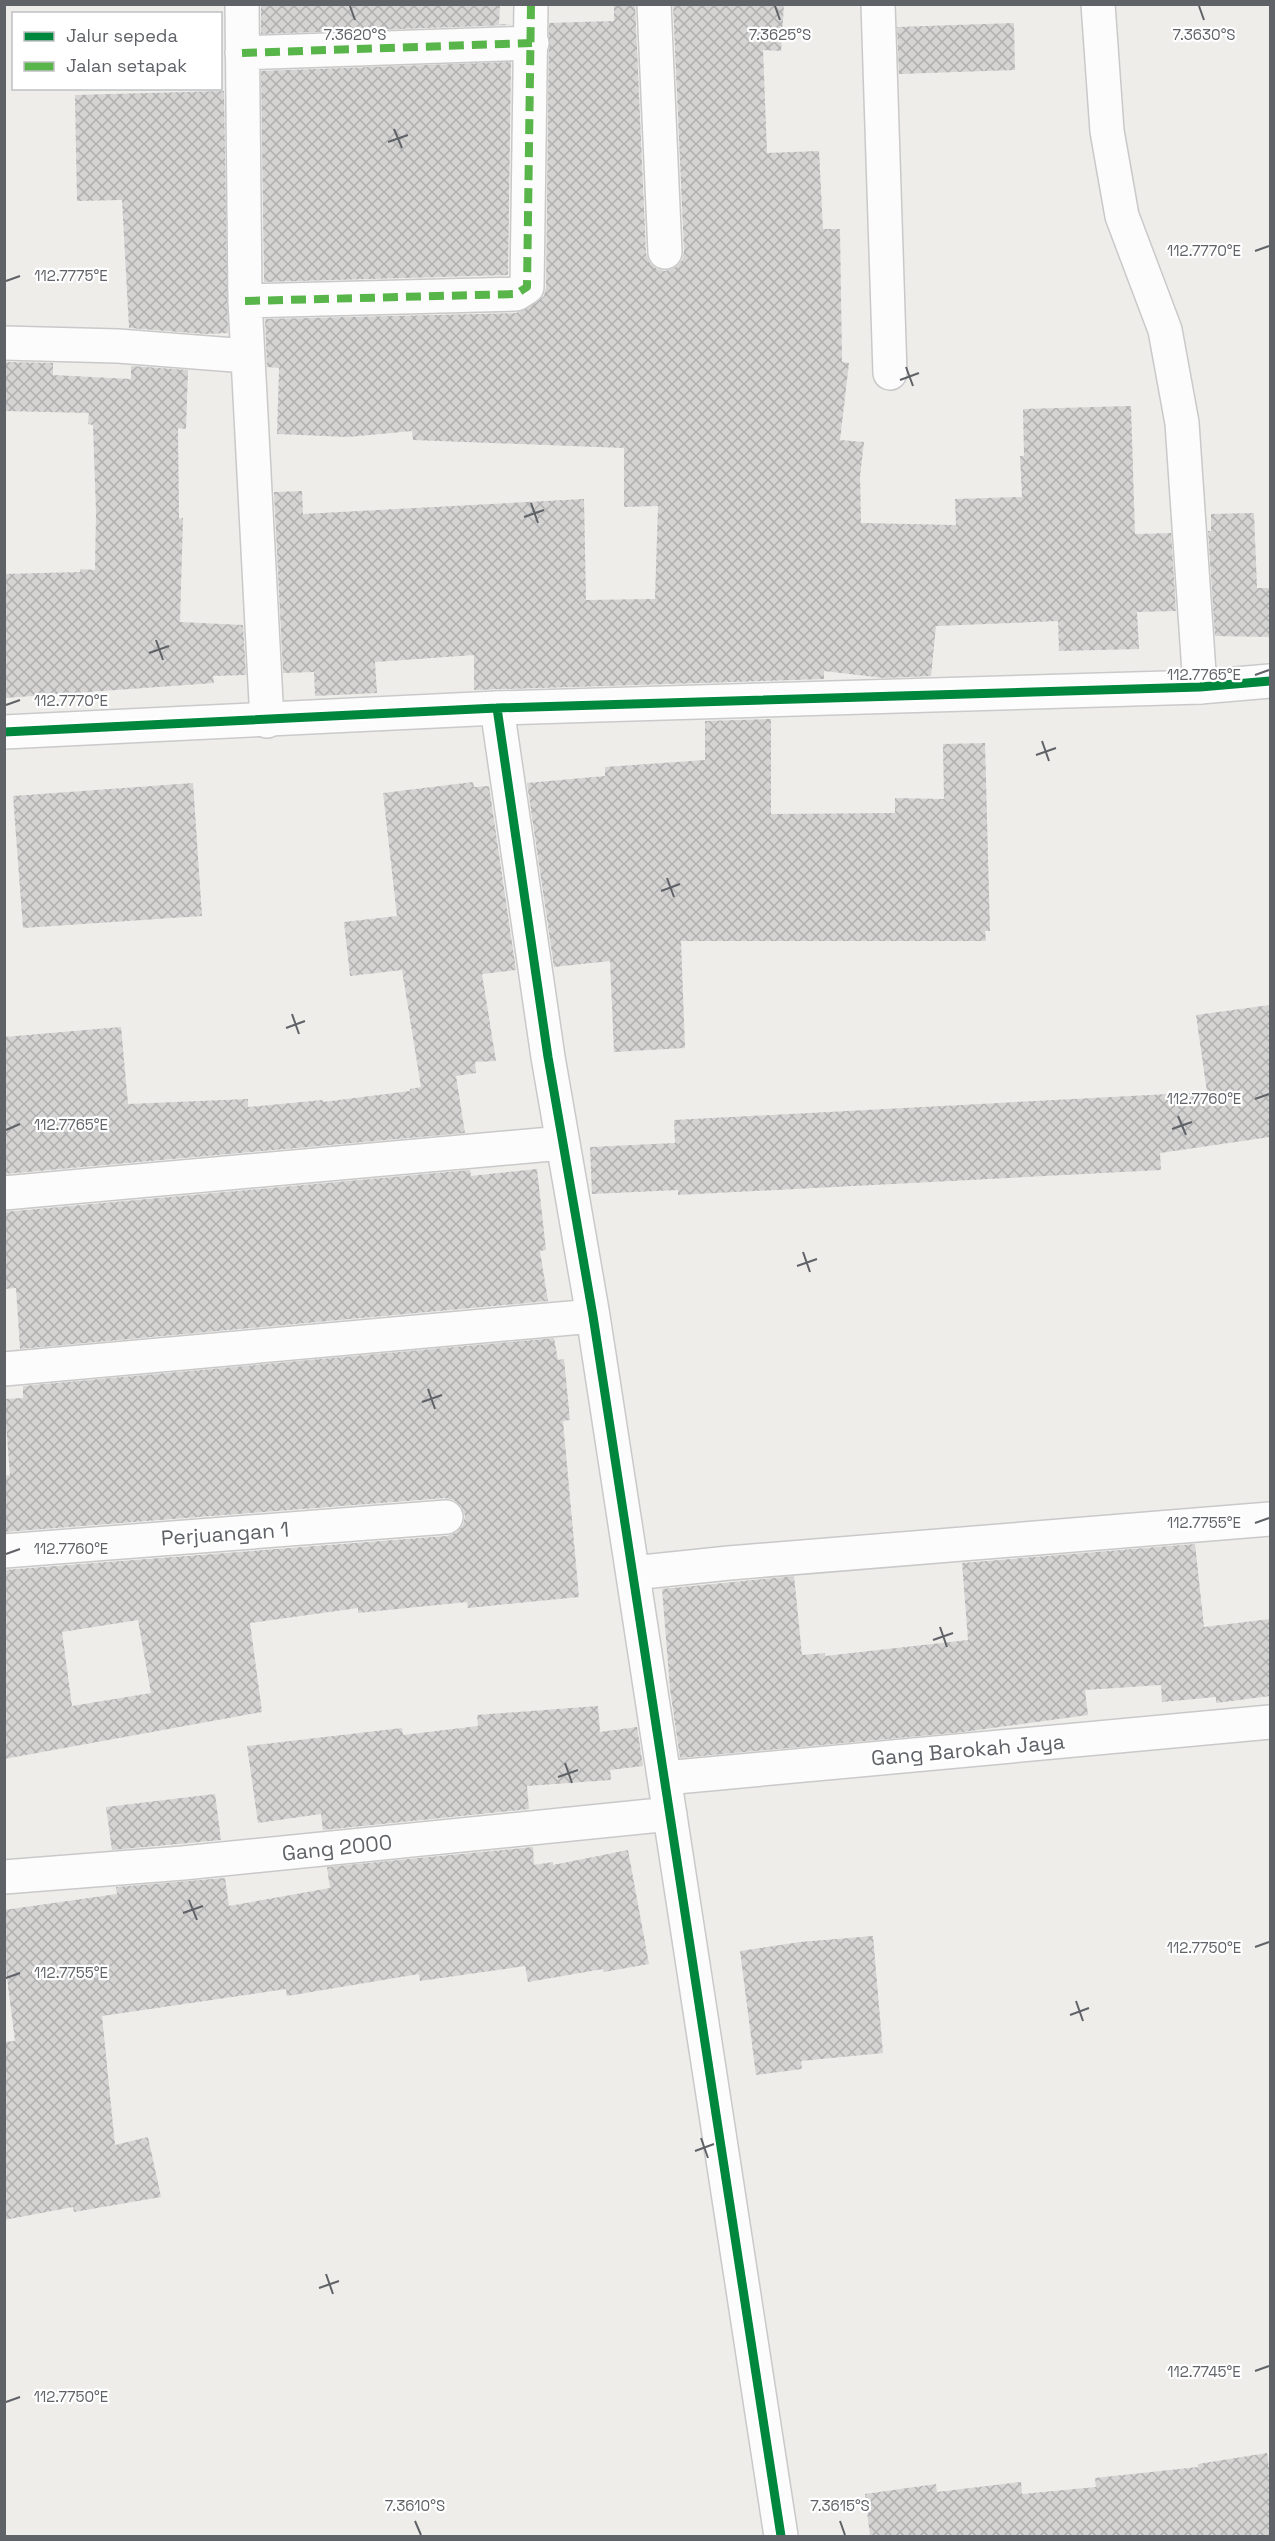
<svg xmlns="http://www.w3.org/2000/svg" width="1275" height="2541" font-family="'Space Grotesk',sans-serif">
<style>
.building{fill:url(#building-cross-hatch);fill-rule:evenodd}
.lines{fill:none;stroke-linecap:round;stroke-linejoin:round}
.street-casing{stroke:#c9c9c9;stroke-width:36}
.secondary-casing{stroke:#cacaca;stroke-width:36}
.street{stroke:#fcfcfc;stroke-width:33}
.secondary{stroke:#fcfcfc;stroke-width:33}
.quiet{stroke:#58b549;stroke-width:8;stroke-dasharray:15 8;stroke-linecap:butt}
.cycleway-casing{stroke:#fff;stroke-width:13}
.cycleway{stroke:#00873e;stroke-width:9}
.ticks{fill:none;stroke:#5f6267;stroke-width:2}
.labels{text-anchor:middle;stroke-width:4.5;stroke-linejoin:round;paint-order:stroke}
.street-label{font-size:21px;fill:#5f6267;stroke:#fff}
.ticks-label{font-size:15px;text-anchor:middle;fill:#5f6267;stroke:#fff;stroke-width:4.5;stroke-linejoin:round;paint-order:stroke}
</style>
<defs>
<pattern id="building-cross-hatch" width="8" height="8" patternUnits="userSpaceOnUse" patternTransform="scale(1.5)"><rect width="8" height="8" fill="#d5d4d3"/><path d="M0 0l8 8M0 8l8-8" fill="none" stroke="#b0afaf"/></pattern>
</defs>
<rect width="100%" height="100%" fill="#eeedea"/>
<path class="building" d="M261 4H500L499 24 512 25 261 34Z
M614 4H635L646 253 650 263 657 269 665 271 676 267 682 260 684 251 673 4H784L781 51 763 50 767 153 819 151 823 229H840L842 362 849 363 840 440 864 442 860 476 861 523 956 525 955 499 1022 497 1020 456H1024L1023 409 1131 406 1135 534 1171 533 1176 611 1137 612 1139 649 1059 651 1058 621 936 626 931 676 884 678 824 671V679L474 690V655L375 662 377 693 315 696 314 672 283 673 274 492 302 491 303 514 584 499 586 600 655 599 658 506 624 507V448L413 440 412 431 348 437 277 434 279 368 267 367 265 319 516 313 537 302 544 296 546 287 549 23 614 21Z
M1014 23 1015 70 899 74 897 27Z
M511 62 508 275 264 282 261 71Z
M224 91 228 333 206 334 129 328 122 200 77 201 75 95Z
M4 362 53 363V375L131 379V366L188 370 186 429 178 428 179 519 183 518 180 622 243 625 246 675 213 676 214 683 4 698V574L80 572V569L95 570 96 512 93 425 88 424 89 413 4 411Z
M1254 513 1257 588H1270V637L1215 636 1208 531H1211V514Z
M771 719V814L895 813V798L944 799 943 744 985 743 990 931H985L986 941H681L685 1048 614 1052 610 961 554 967 527 783 605 776V767L705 760V721Z
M473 782 474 787 489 786 516 970 482 974 496 1061 475 1062 476 1073 456 1076 465 1133 4 1174V1037L121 1027 128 1104 248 1099V1107L323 1100V1102L410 1091V1089L421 1087 402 970 350 976 344 922 397 916 383 793Z
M193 783 202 916 23 928 13 796Z
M1270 1005V1137L1160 1153 1161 1170 678 1195V1190L592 1194 590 1147 675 1143 674 1120 1207 1092 1196 1015Z
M537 1169 546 1250 540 1251 548 1301 20 1349 16 1288 4 1289V1212L470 1170 471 1176Z
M554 1338 558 1360 564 1359 570 1420 563 1421 579 1597 468 1608 467 1602 358 1613V1608L250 1623 262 1712 4 1759V1570L447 1536 457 1532 463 1525 465 1516 461 1506 454 1500 445 1498 4 1532V1476L10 1475 4 1399 23 1398V1386ZM138 1620 151 1693 72 1706 62 1632Z
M1195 1544 1204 1627 1270 1619V1696L1216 1703V1697L1162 1702 1161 1685 1085 1690 1088 1715 963 1732 680 1758 670 1689 662 1589 794 1576 802 1655 825 1653V1656L968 1640 962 1563Z
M598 1706 600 1732 637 1727 643 1766 610 1770 611 1780 527 1786 529 1809 323 1830 321 1814 258 1823 247 1746 402 1728 403 1735 478 1726 477 1715Z
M215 1794 221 1840 112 1850 106 1807Z
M533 1847 534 1865 553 1862V1865L628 1850 649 1964 604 1972 603 1969 528 1982 525 1966 420 1981 419 1974 287 1996 286 1989 102 2016 115 2145 148 2137 161 2197 74 2212 73 2207 4 2220V2042L15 2041 4 1954V1910L117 1894 116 1887 225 1878 229 1906 330 1888 327 1867Z
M873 1936 883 2053 801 2061 802 2069 756 2075 740 1951 800 1942Z
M1267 2453 1270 2475V2536H870L865 2494 936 2484 937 2492 1021 2482 1022 2494 1096 2487 1095 2478 1198 2467V2464Z"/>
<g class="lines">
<g class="street-casing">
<path id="street" d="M242 4 245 301 267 721
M654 4 665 252
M878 4 890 373
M1098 4 1107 131 1122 216 1165 330 1182 423 1200 687
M242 53 532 43
M245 301 516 294 527 287 531 4
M4 343 118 346 247 356
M497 708 548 1057 593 1316 781 2536
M4 1193 562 1143
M4 1369 593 1316
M4 1551 446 1517
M633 1573 729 1563 1270 1519
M665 1778 1270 1722
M4 1877 183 1863 670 1814"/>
</g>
<g class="secondary-casing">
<path id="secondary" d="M4 732 497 708 1200 687 1270 681"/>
</g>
<use href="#street" class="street"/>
<use href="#secondary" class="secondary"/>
<path class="quiet" d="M242 53 532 43
M245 301 516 294 527 287 531 4"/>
<g class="cycleway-casing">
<path id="cycleway" d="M497 708 548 1057 593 1316 781 2536
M4 732 497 708 1200 687 1270 681"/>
</g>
<use href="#cycleway" class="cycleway"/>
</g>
<path class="ticks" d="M350 6 355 20M775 6 780 20M1199 6 1204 20M394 129 402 148M388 142 408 135M1255 251 1269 246M6 281 20 276M906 367 913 386M900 380 919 373M531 503 538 523M524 517 544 510M156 640 163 660M149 653 169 646M1255 675 1269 670M6 705 20 700M1042 741 1049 761M1036 755 1056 748M667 878 674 897M661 891 680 884M292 1014 299 1034M286 1028 305 1021M1255 1099 1269 1094M1178 1116 1186 1135M1172 1129 1192 1122M6 1130 20 1124M803 1252 810 1272M797 1266 817 1259M428 1389 435 1409M422 1402 442 1395M1255 1523 1269 1518M6 1554 20 1549M940 1627 947 1647M933 1640 953 1633M565 1763 572 1783M558 1777 578 1770M189 1900 197 1920M183 1913 203 1906M1255 1947 1269 1942M6 1978 20 1973M1076 2001 1083 2021M1070 2015 1089 2008M701 2138 708 2158M695 2151 714 2144M326 2274 333 2294M319 2288 339 2281M1255 2371 1269 2366M6 2402 20 2397M415 2521 421 2535M840 2521 845 2535"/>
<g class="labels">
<g class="street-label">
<text transform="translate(225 1534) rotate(-4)" y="7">Perjuangan 1</text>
<text transform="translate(968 1750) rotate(-5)" y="7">Gang Barokah Jaya</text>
<text transform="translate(337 1848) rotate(-6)" y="7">Gang 2000</text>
</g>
</g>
<g class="ticks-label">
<text x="355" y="40">7.3620°S</text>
<text x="780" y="40">7.3625°S</text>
<text x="1204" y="40">7.3630°S</text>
<text x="1204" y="256">112.7770°E</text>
<text x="71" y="281">112.7775°E</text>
<text x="1204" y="680">112.7765°E</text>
<text x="71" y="706">112.7770°E</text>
<text x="1204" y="1104">112.7760°E</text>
<text x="71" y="1130">112.7765°E</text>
<text x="1204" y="1528">112.7755°E</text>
<text x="71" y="1554">112.7760°E</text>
<text x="1204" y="1953">112.7750°E</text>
<text x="71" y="1978">112.7755°E</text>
<text x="1204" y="2377">112.7745°E</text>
<text x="71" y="2402">112.7750°E</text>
<text x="415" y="2511">7.3610°S</text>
<text x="840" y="2511">7.3615°S</text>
</g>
<rect width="1275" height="2541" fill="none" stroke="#5f6267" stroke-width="12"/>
<rect x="12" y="12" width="210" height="78" fill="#ffffff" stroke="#bfc0c2" stroke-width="1.5"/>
<rect x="24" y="32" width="30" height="9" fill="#00873e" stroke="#bfc0c2" stroke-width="1.5"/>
<text x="66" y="42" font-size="18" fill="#5f6267">Jalur sepeda</text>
<rect x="24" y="62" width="30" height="9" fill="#58b549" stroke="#bfc0c2" stroke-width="1.5"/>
<text x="66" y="72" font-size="18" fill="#5f6267">Jalan setapak</text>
</svg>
